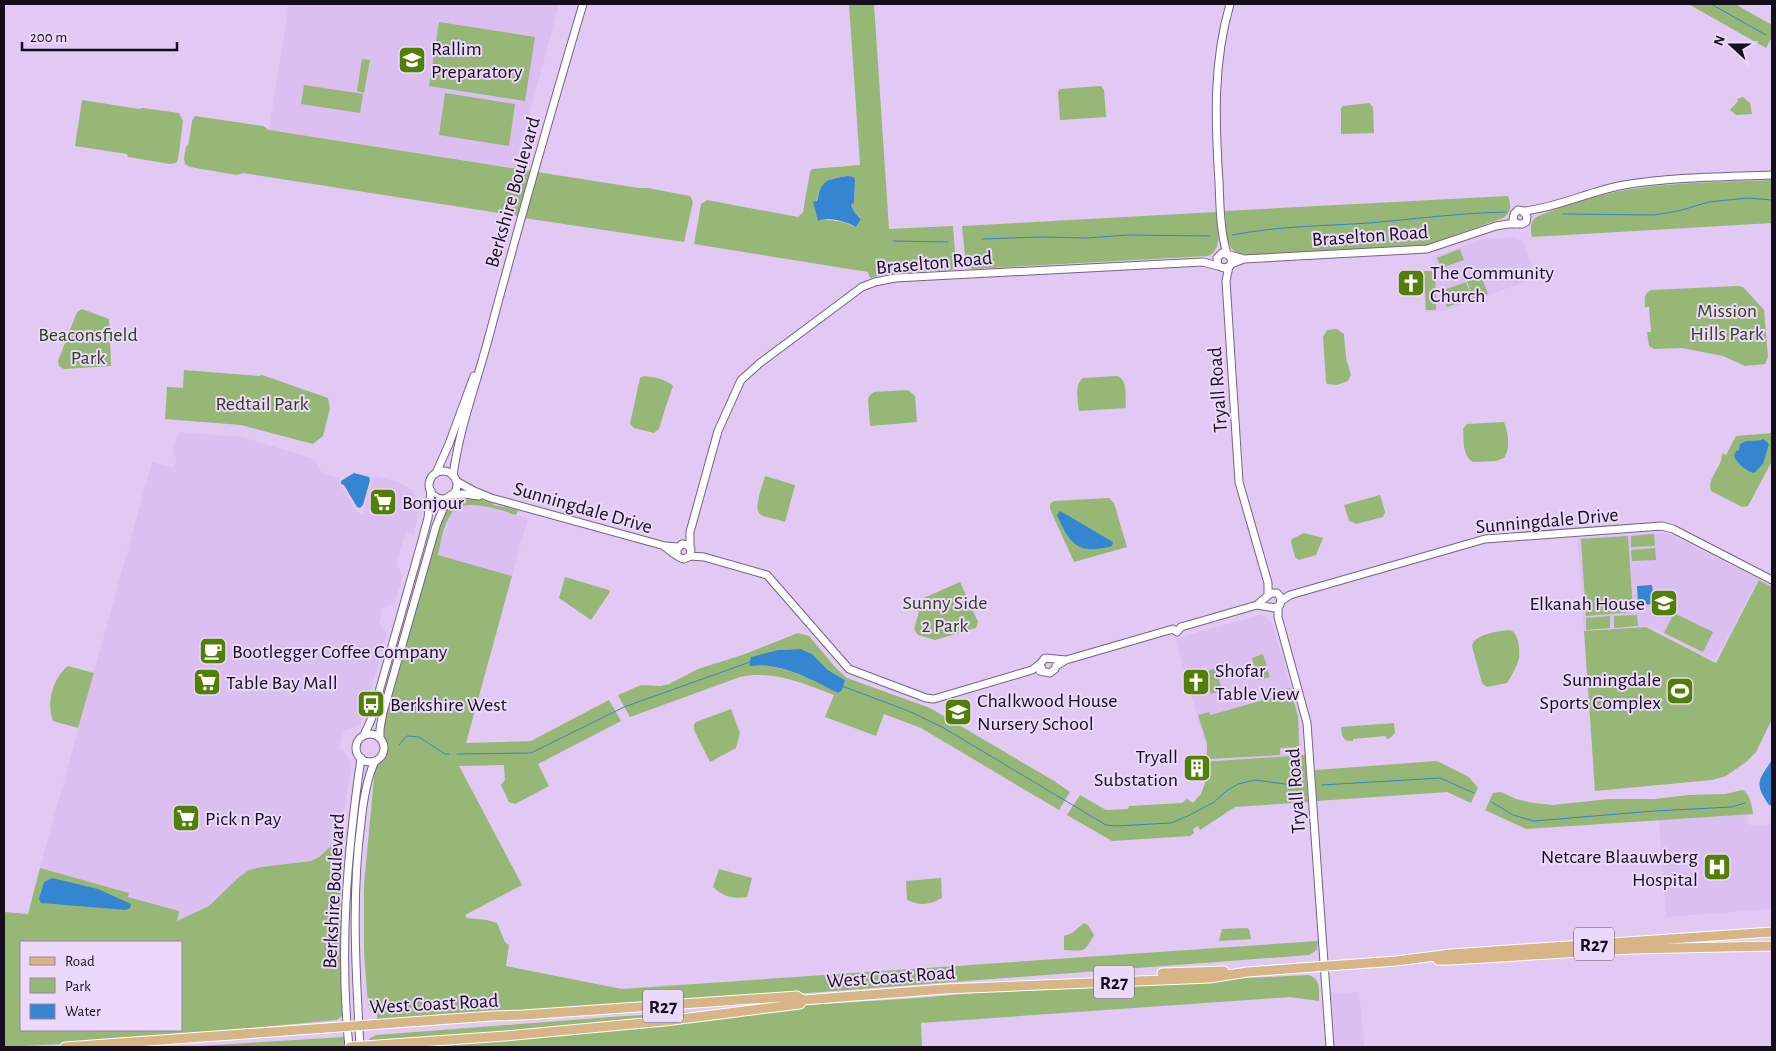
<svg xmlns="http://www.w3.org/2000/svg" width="1776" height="1051" font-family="'Alegreya Sans',sans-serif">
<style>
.built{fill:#dbbff0}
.green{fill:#96b775;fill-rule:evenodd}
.water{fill:#3586d1}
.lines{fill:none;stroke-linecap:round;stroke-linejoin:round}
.stream{stroke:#3586d1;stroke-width:1}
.tertiary-casing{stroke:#776187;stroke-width:9}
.primary-casing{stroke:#fff;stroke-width:11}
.tertiary{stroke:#fff;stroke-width:7}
.primary{stroke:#d8b586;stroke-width:9}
.labels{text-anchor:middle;stroke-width:4;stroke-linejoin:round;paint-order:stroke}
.shield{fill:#ebd8fb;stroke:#564b5f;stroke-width:1}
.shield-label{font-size:19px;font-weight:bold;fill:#160e1c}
.poi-label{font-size:20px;fill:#160e1c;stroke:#ebd8fb;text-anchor:start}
.street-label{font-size:20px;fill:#160e1c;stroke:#ebd8fb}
.park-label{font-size:20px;fill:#2e4118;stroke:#ebd8fb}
</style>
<rect width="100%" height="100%" fill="#e1c9f3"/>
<path class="built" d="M289 4H559L515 168 269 130Z
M1515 237 1516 240 1522 239 1536 278 1444 311 1425 312 1423 271 1435 270 1432 257 1484 239Z
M179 432 242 437 314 459 321 471V473L339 478V483L357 512 363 514 374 476 398 482 413 490 420 503 414 534 406 532 396 564 403 576 395 602 387 607 383 606 379 624 382 625 387 633 361 724 348 730H344L339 748 342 749 352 763 339 839 319 857 311 861 261 867 247 871 209 906 177 921 179 911 128 897 129 893 40 868 152 462 174 468 177 456 173 455 174 451 173 450Z
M480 505 528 518 512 576 437 555 451 513 462 506Z
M1656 533H1667L1677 538 1758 579 1715 661 1649 626 1584 631 1578 538Z
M1260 615 1265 616 1272 623 1299 716 1302 756 1206 762 1205 742 1175 639Z
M1747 814V823L1752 826 1767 825 1772 822V909L1666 917 1659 820Z
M1359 992 1364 1046 1335 1047 1331 994Z"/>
<path class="green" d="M849 4H874L889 229 953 226 956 264 954 268 951 270 885 274 870 278 868 272 694 244 701 204 707 200 798 217 803 212 810 172 812 169 860 165ZM847 176 855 180 854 203 851 204 855 213 861 218 856 227 843 222 823 219 816 201 819 192 831 179Z
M1681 4H1735L1772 25V37L1766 48 1690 5Z
M439 22 535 37 525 101 429 86Z
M362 59 370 60 364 93 357 91Z
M304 85 363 94 360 113 301 104Z
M1101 86 1104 90 1106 117 1060 120 1058 92 1060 89Z
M445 93 515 104 509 146 439 135Z
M1743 97 1750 103 1752 114 1736 115 1730 110 1738 101 1737 99Z
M82 100 139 109 143 108 179 113 183 121 178 160 176 163 170 164 128 157 127 154 75 146Z
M1369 103 1373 107 1374 133 1341 134V108L1343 106Z
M195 116 263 126 269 130 531 171 518 216 243 173 237 175 190 167 185 164 184 159 186 146H188L192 121Z
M537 172 639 188H648L690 196 693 202 684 242 524 218Z
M1772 180V223L1532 237C1530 228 1530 221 1538 216 1567 205 1596 195 1626 190 1674 182 1724 182 1772 180Z
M1508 196C1511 205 1512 212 1503 218L1427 245 1243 255C1223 251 1227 227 1225 211Z
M1216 212C1217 226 1224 250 1208 256L972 269 966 265 962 226Z
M1460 249 1464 260 1441 268 1437 258Z
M1424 271H1435L1436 310H1426Z
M1481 276 1488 294 1473 299 1467 281Z
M1466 282 1472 298 1447 307 1441 291Z
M1738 286 1743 287 1764 310 1768 357 1765 364 1745 366 1723 356 1682 348 1654 349 1649 346 1647 332H1651L1649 307H1645C1645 300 1643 294 1651 290Z
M82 309 109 319 111 366 64 369 59 366 58 361 77 312Z
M1337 329 1344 334 1346 358 1351 375 1348 381 1337 385 1327 384 1326 381 1323 337 1327 330Z
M184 370 259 376 262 375 328 398 330 408 323 436 313 444 241 425 165 419 167 387 183 388Z
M644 376C654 377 666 379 673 386L666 406 659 429 654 433 634 428 630 424 640 378Z
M1117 376C1128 379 1125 397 1126 408L1079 411C1078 401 1074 384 1083 378Z
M908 390 915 396 917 422 870 426 868 399 870 395 874 392Z
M1504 422C1508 433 1511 448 1504 458L1496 461 1473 462C1462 456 1464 440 1463 429L1467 424Z
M1772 433V461L1748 506 1742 507 1711 491C1706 478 1723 467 1722 453L1726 455 1736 436Z
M765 476 795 485 785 522C778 519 768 518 761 515 752 510 763 485 765 476Z
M1380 495 1385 512 1383 517 1356 524 1349 521 1344 505Z
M476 498 492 503 494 505 518 510 516 515C500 510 463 496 451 514 443 526 441 542 438 555L512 576 466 743 531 741 609 700 621 721 538 764 549 786 515 804 509 802 501 785 505 780 504 765 459 766 522 885 465 915 467 918 487 920 497 923 505 942 509 945 506 966 622 989 1318 941 1317 950 1309 955 663 1004 377 1021V1010L368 1005 364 952V885L375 767 387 752 383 727 385 718 439 526 451 502Z
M1109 498 1114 503 1127 547 1074 562 1050 509V504L1054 501Z
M1304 533 1323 538 1316 555 1299 560 1295 557 1291 542 1292 539Z
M1654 534 1655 546 1631 547V536Z
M1628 536 1633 612 1586 616 1581 539Z
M1655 548 1656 560 1632 561 1631 550Z
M565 577 609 590 610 592 591 620 559 598Z
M1759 580 1772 587V719L1756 752 1746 762 1726 776 1712 780 1595 791 1584 631 1646 627 1716 663Z
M960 582 978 622 976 628 935 640 918 635 914 629 919 612 917 601Z
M1674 613 1713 632 1703 652 1664 633Z
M1637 615 1638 626 1614 628V616Z
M1610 616V628L1586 630V618Z
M1510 630C1519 633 1520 649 1519 658 1517 666 1511 677 1507 683L1487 687 1482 683 1472 646C1474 634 1499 631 1510 630Z
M798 633 809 636 836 668 847 678 930 708 1054 781 1070 792 1059 810 921 728 884 714 876 736 825 717 834 695C802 683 774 670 740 677L630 717 619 697 618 695 641 685 661 686 669 684 698 669 745 654ZM801 649 812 654 828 670 845 680 838 693C806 677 786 665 749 665L778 650Z
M1263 654 1270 677 1258 680 1252 658Z
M68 666 94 673 78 728 53 721C46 702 53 678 68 666Z
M1216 668 1222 691 1211 694 1205 672Z
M1290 688 1298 717 1299 747 1280 748V755L1207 759V743L1198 715 1209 712 1211 715 1281 695V690Z
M731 709 740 733 736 748 710 762 694 730V725L696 722Z
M1394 723 1395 733 1390 738 1387 739 1385 736 1353 739V741C1342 742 1342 735 1341 727Z
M1305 755 1308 802 1235 807 1200 830 1198 826 1193 829 1194 833 1190 836 1112 841 1067 815 1080 795 1106 810 1128 809 1129 806 1182 803 1187 799 1193 803 1201 794 1207 777 1203 776 1202 762Z
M1437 761 1469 777 1478 788 1471 803 1447 792 1317 801 1315 770Z
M1743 790C1750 795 1752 805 1753 814L1526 829 1485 810 1493 793 1501 792 1516 799 1533 803 1553 805 1609 799H1654L1689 795 1725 794Z
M339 839H344L340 886 344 1012 342 1016 337 1020 104 1042 4 1047V912L28 914 40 868 129 893 128 897 179 911 177 921 209 906 238 878 249 870 261 867 311 861 319 857ZM21 942H181V1030H21Z
M719 869 752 878 747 897C732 899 724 897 713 887Z
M941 878 942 898C929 905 921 906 907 900L906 881Z
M1084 923 1088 925 1094 935C1084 953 1085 951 1064 950V936L1072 933Z
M1247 928 1249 929 1251 939 1219 941 1222 929Z
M1308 975C1321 978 1319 990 1319 1001L1290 997 921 1023 922 1047H366L369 1039 376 1035 611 1017 919 998 1006 990Z
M344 1037 355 1047H182Z"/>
<path class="water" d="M847 176 854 177 855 180 854 203 851 205 855 213 861 219 856 227C846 222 829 216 818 221L813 202 817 201C822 179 826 180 847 176Z
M1763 439 1769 444 1763 464 1754 473C1747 472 1736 462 1734 456L1736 451 1739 450 1740 444C1749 438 1756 443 1763 439Z
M354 473 369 477 370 480 363 505 360 508 357 507 344 485 341 484V481Z
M1060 511 1113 542 1112 546C1107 548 1102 548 1096 549 1073 552 1065 533 1057 515Z
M1652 585 1654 604 1638 605 1637 586Z
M801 649 812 654 828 670 845 680 842 690 838 693C810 679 782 662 749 666L751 657 778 650Z
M1772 760V805H1769C1754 783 1758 781 1772 760Z
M52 878 98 889 131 904 130 908 126 910 41 903 39 899 44 882Z"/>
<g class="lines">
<path class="stream" d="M1711 4 1766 35
M1563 214 1654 215 1678 211 1709 202 1747 198 1772 200
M1232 235C1279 226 1322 226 1369 223 1415 219 1460 213 1506 212
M982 239 1041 237 1087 238 1128 235 1210 236
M893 241 948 242
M842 686 911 712 942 727 1106 825 1115 826 1171 823 1190 815 1214 802 1225 792 1238 784 1255 780 1300 786
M399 745 407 736 419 737 445 754H449
M457 754 531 753 624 707 750 662
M1322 785 1440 778 1474 793
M1492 802 1513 815 1534 821 1654 811 1731 807 1745 803"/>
<g class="tertiary-casing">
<path id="tertiary" d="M1525 211C1559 207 1590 191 1624 185 1672 177 1723 177 1772 175
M1227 254C1220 230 1220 206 1219 182 1215 121 1213 62 1230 4
M1229 255 1232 261 1230 266 1224 268 1218 266 1217 258 1222 253 1244 259
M1231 264 1244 259 1427 249 1496 226 1508 224H1522L1526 222 1527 217 1523 211 1518 210 1514 214 1513 220 1517 224
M1229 266 1226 281 1239 482 1268 583V594
M429 485a14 14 0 1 1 28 0a14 14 0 1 1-28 0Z
M436 473 449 444 474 376
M453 476C459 429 476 385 488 340 518 227 550 115 583 4
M456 481 474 491 491 498 665 546 678 547
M451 495 464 494 479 496
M690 546V532L718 431 741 380 760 363 862 287 875 282 895 278 1203 262 1218 266
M665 547C671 551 678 558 684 559L690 556 691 549 687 545 682 544 677 549V554
M690 556 704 557 767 575 849 669 926 698 934 699 1032 670 1040 664
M1281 601 1290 595 1485 539 1662 526 1673 529 1772 580
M1278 606V617L1307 723 1330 1047
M1181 627 1257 605 1271 593H1277L1281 598 1280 605 1275 608 1257 605
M1056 666 1066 660 1173 629 1177 632 1181 627
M1040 671 1050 673 1055 669 1056 666
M1043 672 1040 664 1045 658 1066 660
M356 748a14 14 0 1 1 28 0a14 14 0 1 1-28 0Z
M364 735 371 720 421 544 428 518 431 491
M380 738V729L383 712 436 526 448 497
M349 1047C339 949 347 855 361 758
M360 1047C356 972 351 898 361 823 363 802 366 780 375 761"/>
</g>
<g class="primary-casing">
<path id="primary" d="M1438 960H1451L1631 949 1772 946
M1162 973 1224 971
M65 1047 492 1016 523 1015 797 996 803 1000
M350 1047 505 1036 665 1021 800 1004 803 1000 945 989 1210 978 1247 972 1396 961 1451 954 1772 932"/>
</g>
<use href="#tertiary" class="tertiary"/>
<use href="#primary" class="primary"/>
</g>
<defs>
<g id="school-square" transform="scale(1.4375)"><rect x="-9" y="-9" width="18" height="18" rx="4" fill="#527f06" stroke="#ebd8fb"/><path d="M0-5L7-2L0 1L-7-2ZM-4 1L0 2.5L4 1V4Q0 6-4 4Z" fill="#fff"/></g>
<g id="church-square" transform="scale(1.4375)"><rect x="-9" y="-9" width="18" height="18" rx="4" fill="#527f06" stroke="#ebd8fb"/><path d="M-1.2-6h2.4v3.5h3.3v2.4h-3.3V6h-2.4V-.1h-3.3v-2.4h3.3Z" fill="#fff"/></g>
<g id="supermarket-square" transform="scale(1.4375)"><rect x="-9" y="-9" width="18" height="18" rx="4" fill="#527f06" stroke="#ebd8fb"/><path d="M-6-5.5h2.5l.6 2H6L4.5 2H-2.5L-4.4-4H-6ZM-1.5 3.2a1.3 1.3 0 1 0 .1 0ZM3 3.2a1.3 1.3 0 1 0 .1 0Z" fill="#fff"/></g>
<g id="cafe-square" transform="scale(1.4375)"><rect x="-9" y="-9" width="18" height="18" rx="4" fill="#527f06" stroke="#ebd8fb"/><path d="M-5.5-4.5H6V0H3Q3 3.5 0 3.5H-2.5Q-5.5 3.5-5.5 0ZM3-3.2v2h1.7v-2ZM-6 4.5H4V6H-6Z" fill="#fff"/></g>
<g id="stadium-square" transform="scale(1.4375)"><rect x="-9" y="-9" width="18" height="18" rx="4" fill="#527f06" stroke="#ebd8fb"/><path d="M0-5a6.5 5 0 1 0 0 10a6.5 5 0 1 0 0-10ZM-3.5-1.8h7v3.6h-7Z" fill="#fff"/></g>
<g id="bus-square" transform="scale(1.4375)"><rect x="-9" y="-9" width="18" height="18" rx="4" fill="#527f06" stroke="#ebd8fb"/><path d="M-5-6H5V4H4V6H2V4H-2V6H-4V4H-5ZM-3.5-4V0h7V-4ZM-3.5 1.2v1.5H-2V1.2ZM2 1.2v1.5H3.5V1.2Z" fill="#fff"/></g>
<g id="building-square" transform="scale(1.4375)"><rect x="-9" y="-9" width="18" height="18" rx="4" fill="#527f06" stroke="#ebd8fb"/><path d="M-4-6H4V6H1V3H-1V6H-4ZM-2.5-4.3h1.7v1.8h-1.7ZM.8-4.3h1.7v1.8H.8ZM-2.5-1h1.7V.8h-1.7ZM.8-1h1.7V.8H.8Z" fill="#fff"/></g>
<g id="hospital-square" transform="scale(1.4375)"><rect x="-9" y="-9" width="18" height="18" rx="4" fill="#527f06" stroke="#ebd8fb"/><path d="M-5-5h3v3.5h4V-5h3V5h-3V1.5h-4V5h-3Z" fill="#fff"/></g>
</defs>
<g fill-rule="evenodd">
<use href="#school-square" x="412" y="60"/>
<use href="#church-square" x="1411" y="283"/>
<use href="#supermarket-square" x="383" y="502"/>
<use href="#school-square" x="1664" y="603"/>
<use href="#cafe-square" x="213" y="651"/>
<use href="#supermarket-square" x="207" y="682"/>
<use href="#church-square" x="1196" y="682"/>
<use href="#stadium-square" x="1680" y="691"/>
<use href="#bus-square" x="371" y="704"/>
<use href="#school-square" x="958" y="712"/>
<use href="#building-square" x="1197" y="768"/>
<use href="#supermarket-square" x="186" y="818"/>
<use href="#hospital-square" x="1717" y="867"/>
</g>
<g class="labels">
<g class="shield">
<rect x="1574" y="927.5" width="40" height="33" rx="4"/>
<rect x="1094" y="965.5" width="40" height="33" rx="4"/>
<rect x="643" y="989.5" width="40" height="33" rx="4"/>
</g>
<g class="shield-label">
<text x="1594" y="951">R27</text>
<text x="1114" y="989">R27</text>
<text x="663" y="1013">R27</text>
</g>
<g class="poi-label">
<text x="431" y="55">Rallim<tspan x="431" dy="23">Preparatory</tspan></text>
<text x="1430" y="279">The Community<tspan x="1430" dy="23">Church</tspan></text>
<text x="402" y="509">Bonjour</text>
<text x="1645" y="610" text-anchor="end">Elkanah House</text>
<text x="232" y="658">Bootlegger Coffee Company</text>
<text x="1215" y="677">Shofar<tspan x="1215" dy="23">Table View</tspan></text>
<text x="1661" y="686" text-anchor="end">Sunningdale<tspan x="1661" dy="23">Sports Complex</tspan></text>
<text x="226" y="689">Table Bay Mall</text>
<text x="977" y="707">Chalkwood House<tspan x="977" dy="23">Nursery School</tspan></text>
<text x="390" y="711">Berkshire West</text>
<text x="1178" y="763" text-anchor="end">Tryall<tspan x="1178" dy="23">Substation</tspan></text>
<text x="205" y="825">Pick n Pay</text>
<text x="1698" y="863" text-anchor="end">Netcare Blaauwberg<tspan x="1698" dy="23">Hospital</tspan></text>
</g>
<g class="street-label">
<text transform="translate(512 192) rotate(-74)" y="7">Berkshire Boulevard</text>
<text transform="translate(1370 235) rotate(-4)" y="7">Braselton Road</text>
<text transform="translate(934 262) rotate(-5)" y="7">Braselton Road</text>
<text transform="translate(1217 390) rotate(-94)" y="7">Tryall Road</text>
<text transform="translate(583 507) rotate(16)" y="7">Sunningdale Drive</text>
<text transform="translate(1547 520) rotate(-5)" y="7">Sunningdale Drive</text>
<text transform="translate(1295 791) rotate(-94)" y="7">Tryall Road</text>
<text transform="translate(333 891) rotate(-87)" y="7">Berkshire Boulevard</text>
<text transform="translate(891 976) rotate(-4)" y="7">West Coast Road</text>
<text transform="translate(434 1003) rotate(-3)" y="7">West Coast Road</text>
</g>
<g class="park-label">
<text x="1727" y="317">Mission<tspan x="1727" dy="23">Hills Park</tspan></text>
<text x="88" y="341">Beaconsfield<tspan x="88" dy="23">Park</tspan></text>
<text x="262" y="410">Redtail Park</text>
<text x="945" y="609">Sunny Side<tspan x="945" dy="23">2 Park</tspan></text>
</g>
</g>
<rect width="1776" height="1051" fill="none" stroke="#160e1c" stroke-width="10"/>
<rect x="20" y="941" width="162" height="90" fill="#ebd8fb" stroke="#9687a2"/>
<rect x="30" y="957" width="25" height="8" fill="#d8b586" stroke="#9687a2"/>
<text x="65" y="966" font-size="15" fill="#160e1c">Road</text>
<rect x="30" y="978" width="25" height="15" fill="#96b775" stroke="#9687a2"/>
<text x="65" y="991" font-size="15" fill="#160e1c">Park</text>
<rect x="30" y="1004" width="25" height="15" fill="#3586d1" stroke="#9687a2"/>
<text x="65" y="1016" font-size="15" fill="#160e1c">Water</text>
<g transform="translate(1731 45) rotate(291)" stroke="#ebd8fb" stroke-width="4" paint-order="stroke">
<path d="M0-4L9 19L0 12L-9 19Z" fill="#160e1c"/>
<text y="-8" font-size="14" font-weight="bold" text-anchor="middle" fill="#160e1c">N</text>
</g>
<path d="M22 42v8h155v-8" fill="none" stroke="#160e1c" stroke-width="2.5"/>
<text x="30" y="42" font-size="15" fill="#160e1c" stroke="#ebd8fb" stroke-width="4" paint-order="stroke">200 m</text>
</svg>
